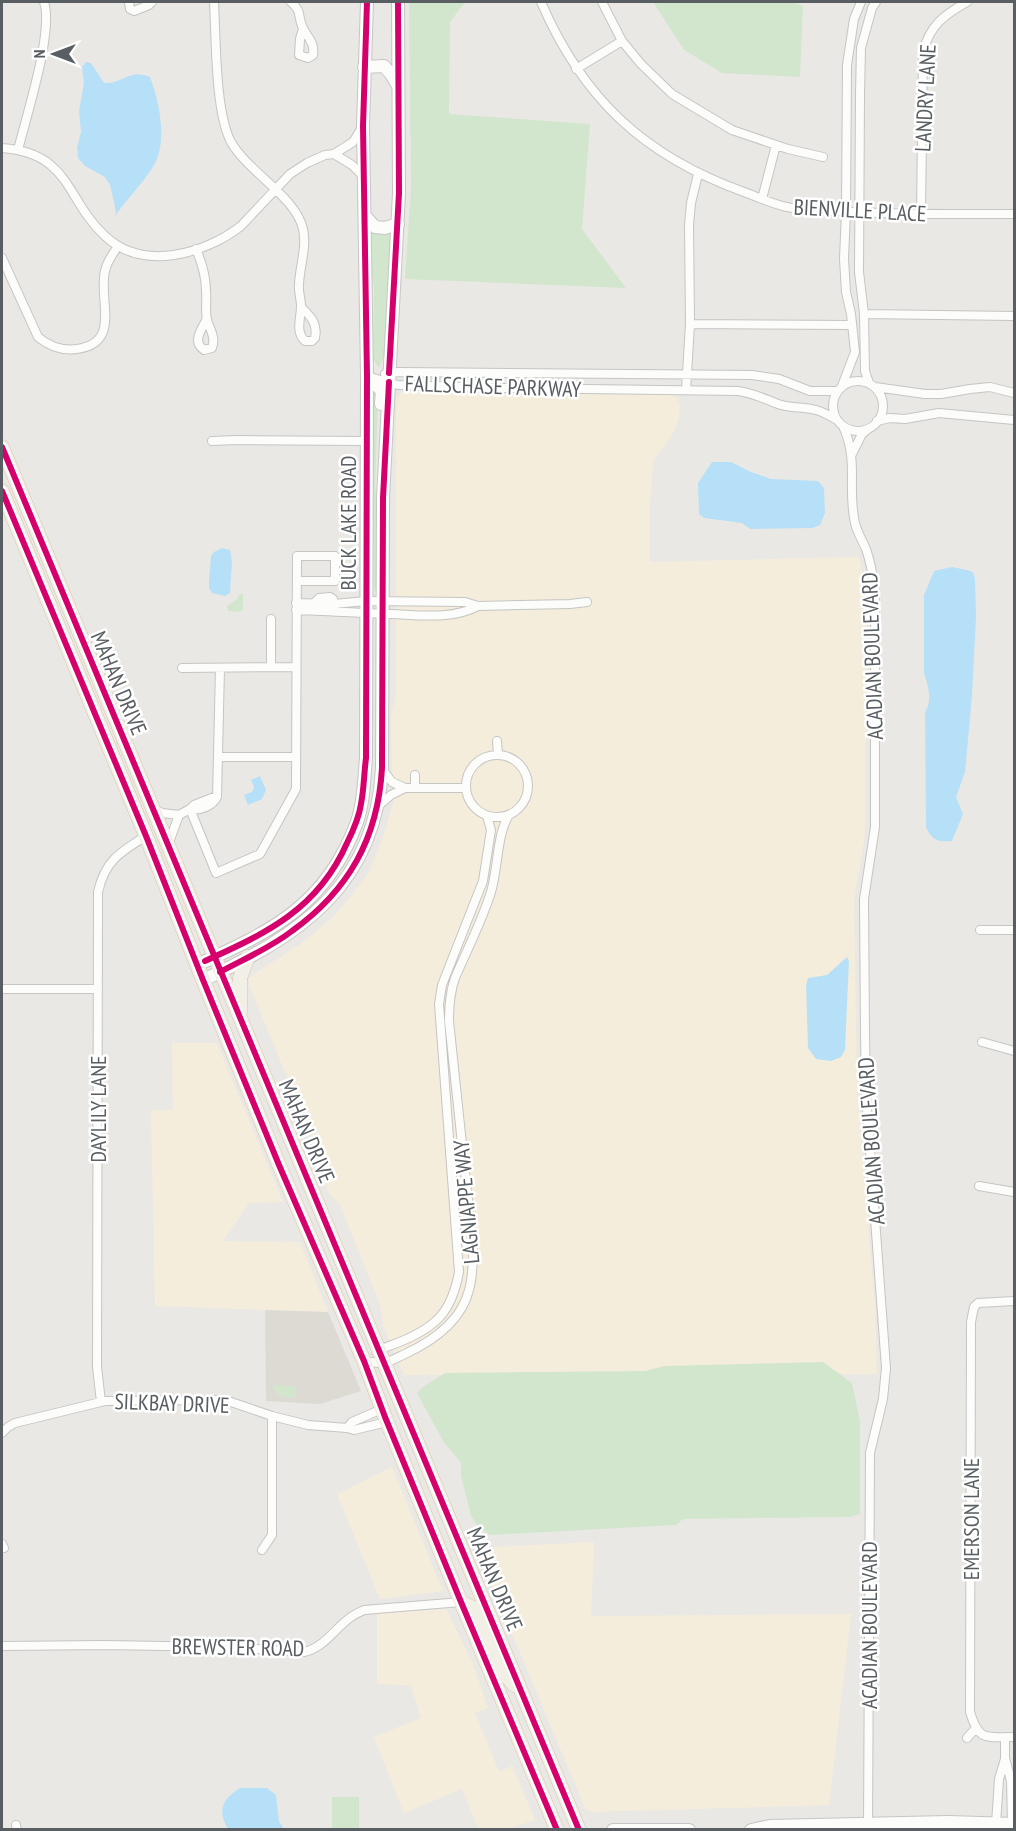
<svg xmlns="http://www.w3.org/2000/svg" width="1016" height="1831" font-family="'PT Sans Narrow',sans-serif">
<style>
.commercial{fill:#f5eddb}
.education{fill:#dddad3}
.green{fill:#d2e6ce}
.water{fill:#b6e0f7}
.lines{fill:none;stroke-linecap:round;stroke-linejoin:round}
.street-casing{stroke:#c5c5c4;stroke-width:10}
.secondary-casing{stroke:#c6c6c6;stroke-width:14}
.primary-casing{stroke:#d3c6b1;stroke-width:15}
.street{stroke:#fcfcfb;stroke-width:8}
.secondary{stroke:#fcfcfb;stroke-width:12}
.primary{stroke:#f2efe7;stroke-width:14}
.cycleway-casing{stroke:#fff;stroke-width:10}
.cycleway{stroke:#d6006c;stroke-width:6}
.labels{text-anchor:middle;stroke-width:5;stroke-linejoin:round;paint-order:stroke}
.street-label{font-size:22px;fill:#595e62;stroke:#fff}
</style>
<rect width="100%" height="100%" fill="#eae8e4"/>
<path class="commercial" d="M408 390 669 393 677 398 680 406 679 415 676 427 670 438 653 461 650 502V562L859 557 866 588V815L864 842 854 899 857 1091 875 1307 877 1374 404 1375 383 1326 380 1304 340 1205 329 1193 314 1157 311 1135 249 985V979L253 975 302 943 332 918 353 894 369 872 383 837 393 804 391 717 396 695V400L402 392Z
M172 1043H217L283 1202 249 1203 223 1241 300 1242 328 1312 155 1306 151 1110H173Z
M392 1467 443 1591 380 1599 337 1494Z
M594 1542 591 1616 851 1614 829 1805 592 1812 586 1810 476 1548Z
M446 1609 473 1664 488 1708 475 1713 499 1772 512 1766 535 1820 508 1829 478 1828 462 1789 404 1813 374 1737 421 1718 411 1685 377 1684V1613Z"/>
<path class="education" d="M265 1310 328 1312 361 1391 320 1404 266 1401Z"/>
<path class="green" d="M409 2H465L450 22 449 114 590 124 582 229 626 288 405 279 411 188Z
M653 2H793L803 6 800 77 722 73 684 50Z
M369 228 392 231 386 346 384 356 379 368 373 359 374 287 370 266Z
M470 374 490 377 492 380 491 383 485 384 458 381 406 380 405 378 406 376 442 377Z
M375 390 378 399 375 487 379 506 377 585 374 591 373 505 369 489 373 392Z
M240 594H243V609L240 612 228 611 227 606 237 599Z
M823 1362 852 1383 860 1422V1514L850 1517 683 1519 676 1525 490 1535 478 1527 471 1516 461 1476V1463L443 1441 417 1393 424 1386 445 1373 645 1371 664 1366Z
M272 1385 296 1386 295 1398C284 1397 276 1397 272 1385Z
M332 1797H359V1829H332Z"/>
<path class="water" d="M86 62 91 63 104 83C123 84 129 68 150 77 159 101 168 141 154 165 143 184 126 199 114 218L116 213 114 202 110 185 105 177 85 166 78 158 77 148 81 132 79 111 84 83 82 67Z
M712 462H731L751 472 771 479 818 481 824 488 825 513 820 525 812 528 750 529 742 523 704 518 699 514 698 483Z
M222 548 230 550 232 562 230 593 225 596 212 593 209 588V581L211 556 214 552Z
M952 567 967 570 973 572 975 579 976 617 972 696 965 772 956 797 963 814 952 841C938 842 932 841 926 827L925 712C933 700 928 686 924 673V595L934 571Z
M260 776 266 790 262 799 248 805 244 795 252 792 254 787 251 780Z
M847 957 849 961 845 1050 841 1057 831 1061 816 1059 808 1048 806 985 808 978 827 975Z
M240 1788H267L276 1795 279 1822 284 1829H228C217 1811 222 1799 240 1788Z"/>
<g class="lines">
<g class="street-casing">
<path id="street" d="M129 2 130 9 134 11 149 5 152 2
M214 2C216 37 215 112 231 142 248 172 296 197 303 229 307 247 300 265 299 284 298 291 301 299 301 306 301 318 295 332 305 341H312L315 338C318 323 311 317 301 307
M291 2C303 12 297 17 303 28 308 38 315 43 313 55L308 58 299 55 300 39 303 29
M541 2C583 99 644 156 744 192 758 197 772 204 787 207 802 211 821 210 837 211 896 215 955 214 1014 214
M602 2 622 41 641 64 672 94 732 130 788 149 823 157
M576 69 622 41
M2 148C71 153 65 199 105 236 143 272 205 254 241 226L290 174 307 163 325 155 334 154 353 142 363 126
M18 150C26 117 54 31 44 2
M334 154 352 165 364 177
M762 199 776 145
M921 213 923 52C930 25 944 15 967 2
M196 249C202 263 206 276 206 291 207 300 205 312 207 320 210 330 216 337 212 348L204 350C192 342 201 330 207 319
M2 258 38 337C50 347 62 351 77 349 122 343 98 300 105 271 107 261 113 254 118 246
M864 314 1014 316
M690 324 852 325
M385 374 398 372 752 375 779 379 810 391H837
M370 377 398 385 501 388 738 391C753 393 765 399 778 404 789 408 800 407 811 409 821 410 828 415 837 420
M833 406a25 25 0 1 1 50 0a25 25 0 1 1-50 0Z
M869 383 865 371 864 314 859 272 860 94 861 48 872 8 876 2
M842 386 855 352 851 314 846 292 844 259 846 212 847 65 854 19 861 2
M875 387 925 394H941L970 389 990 387 1014 393
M686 390 690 324 689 225 691 203 698 174
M877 421 890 418 905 419 939 413 1014 420
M843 426C859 461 847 488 855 523 857 532 862 540 866 549 871 563 873 576 875 590V827L864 899 865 1033 866 1096 886 1368 883 1399 870 1453 868 1827
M212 441 237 440 366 441
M852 454 862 434 867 430
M296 603 334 604 366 601 465 602 478 606 570 604 587 602
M314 603 319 598 330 597 333 599 334 608
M296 610C328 611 359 613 391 614 420 615 452 620 478 606
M271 667V619
M182 668 296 667
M497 741 498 754
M466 786a31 31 0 1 1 62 0a31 31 0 1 1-62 0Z
M219 757H296
M382 769 392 782 405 788H466
M415 788V775
M377 807 391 795 405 788
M153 808 162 813 179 815 190 809 194 805 217 796
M190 809 216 873 260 854 296 789 297 556H335V581H297
M190 809C200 811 213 806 217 797L220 668
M168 845 179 815
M980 930H1014
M2 989H98
M982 1042 1014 1051
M979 1186 1014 1192
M974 1307 971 1322 970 1712C979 1742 986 1737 1014 1737
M974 1307 978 1303 1014 1301
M376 1352C384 1347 393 1345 402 1341 438 1326 452 1310 459 1272L439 1004 442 985 483 881 491 830 487 816
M364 1361C370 1362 377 1363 383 1363 390 1362 398 1357 405 1354 433 1341 461 1322 469 1290 473 1276 473 1262 473 1248L449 1021C449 1006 450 992 455 978 467 950 482 921 491 892 498 869 497 833 509 815
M101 1402 97 1367 98 892C105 861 120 852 146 836
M347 1428 352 1422 382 1409
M2 1433 8 1427 15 1423 105 1401 217 1400 231 1402 272 1416 308 1425 347 1428 354 1430 387 1422
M2 1544 4 1548
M262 1550 272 1535V1416
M2 1646 104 1645 227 1647 304 1652C324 1648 335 1628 351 1617 355 1614 360 1612 364 1610L461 1602
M1005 1737V1758L1011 1781 1012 1824
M967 1738 975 1729
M996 1824 999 1779 1005 1759
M16 1825 17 1830"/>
</g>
<g class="secondary-casing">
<path id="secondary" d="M364 67 384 66 391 74 398 86
M365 216 375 227 385 228 398 224
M367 376 382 391 381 404
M197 965C272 931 327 905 357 822 364 802 364 779 366 758L367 376 363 126 367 2
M203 980C301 935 376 885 382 768L383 498 399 193 398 2
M613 1830H689
M751 1830 770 1826 948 1822 1014 1824"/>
</g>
<g class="primary-casing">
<path id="primary" d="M2 447 579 1830
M2 491 146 836 203 980 279 1165 364 1361 385 1417 461 1602 557 1830
M240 1012V978L248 957
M461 1602 475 1609 500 1668 514 1685"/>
</g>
<use href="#street" class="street"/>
<use href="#secondary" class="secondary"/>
<use href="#primary" class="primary"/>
<g class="cycleway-casing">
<path id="cycleway" d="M389 373 399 193 398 2
M2 447 579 1830
M2 491 146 836 203 980 279 1165 364 1361 385 1417 461 1602 557 1830
M205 961C267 933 318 909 347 843 353 831 359 818 361 804 364 789 364 773 366 758L367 376 363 126 367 2
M220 972C244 959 270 948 292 931 349 890 378 838 382 768L383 498 389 382"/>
</g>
<use href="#cycleway" class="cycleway"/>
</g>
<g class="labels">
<g class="street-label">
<text transform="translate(925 98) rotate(-87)" y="8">LANDRY LANE</text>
<text transform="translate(860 210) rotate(3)" y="8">BIENVILLE PLACE</text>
<text transform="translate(493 386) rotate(2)" y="8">FALLSCHASE PARKWAY</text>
<text transform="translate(348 523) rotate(-90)" y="8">BUCK LAKE ROAD</text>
<text transform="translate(872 656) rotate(-92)" y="8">ACADIAN BOULEVARD</text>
<text transform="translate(119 683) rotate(67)" y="8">MAHAN DRIVE</text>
<text transform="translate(98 1109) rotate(-90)" y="8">DAYLILY LANE</text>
<text transform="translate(307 1131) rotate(67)" y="8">MAHAN DRIVE</text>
<text transform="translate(871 1141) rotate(-94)" y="8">ACADIAN BOULEVARD</text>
<text transform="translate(466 1202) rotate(-95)" y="8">LAGNIAPPE WAY</text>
<text transform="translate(172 1403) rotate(2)" y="8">SILKBAY DRIVE</text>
<text transform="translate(971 1519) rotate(-90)" y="8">EMERSON LANE</text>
<text transform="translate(495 1579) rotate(67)" y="8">MAHAN DRIVE</text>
<text transform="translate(869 1625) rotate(-90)" y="8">ACADIAN BOULEVARD</text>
<text transform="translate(238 1647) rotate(1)" y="8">BREWSTER ROAD</text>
</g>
</g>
<rect width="1016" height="1831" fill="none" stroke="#595e62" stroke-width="6"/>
<g transform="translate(54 54) rotate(270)" stroke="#ffffff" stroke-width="4.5" paint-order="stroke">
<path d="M0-4.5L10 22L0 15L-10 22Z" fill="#595e62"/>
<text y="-9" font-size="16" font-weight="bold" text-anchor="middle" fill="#595e62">N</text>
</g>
</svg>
